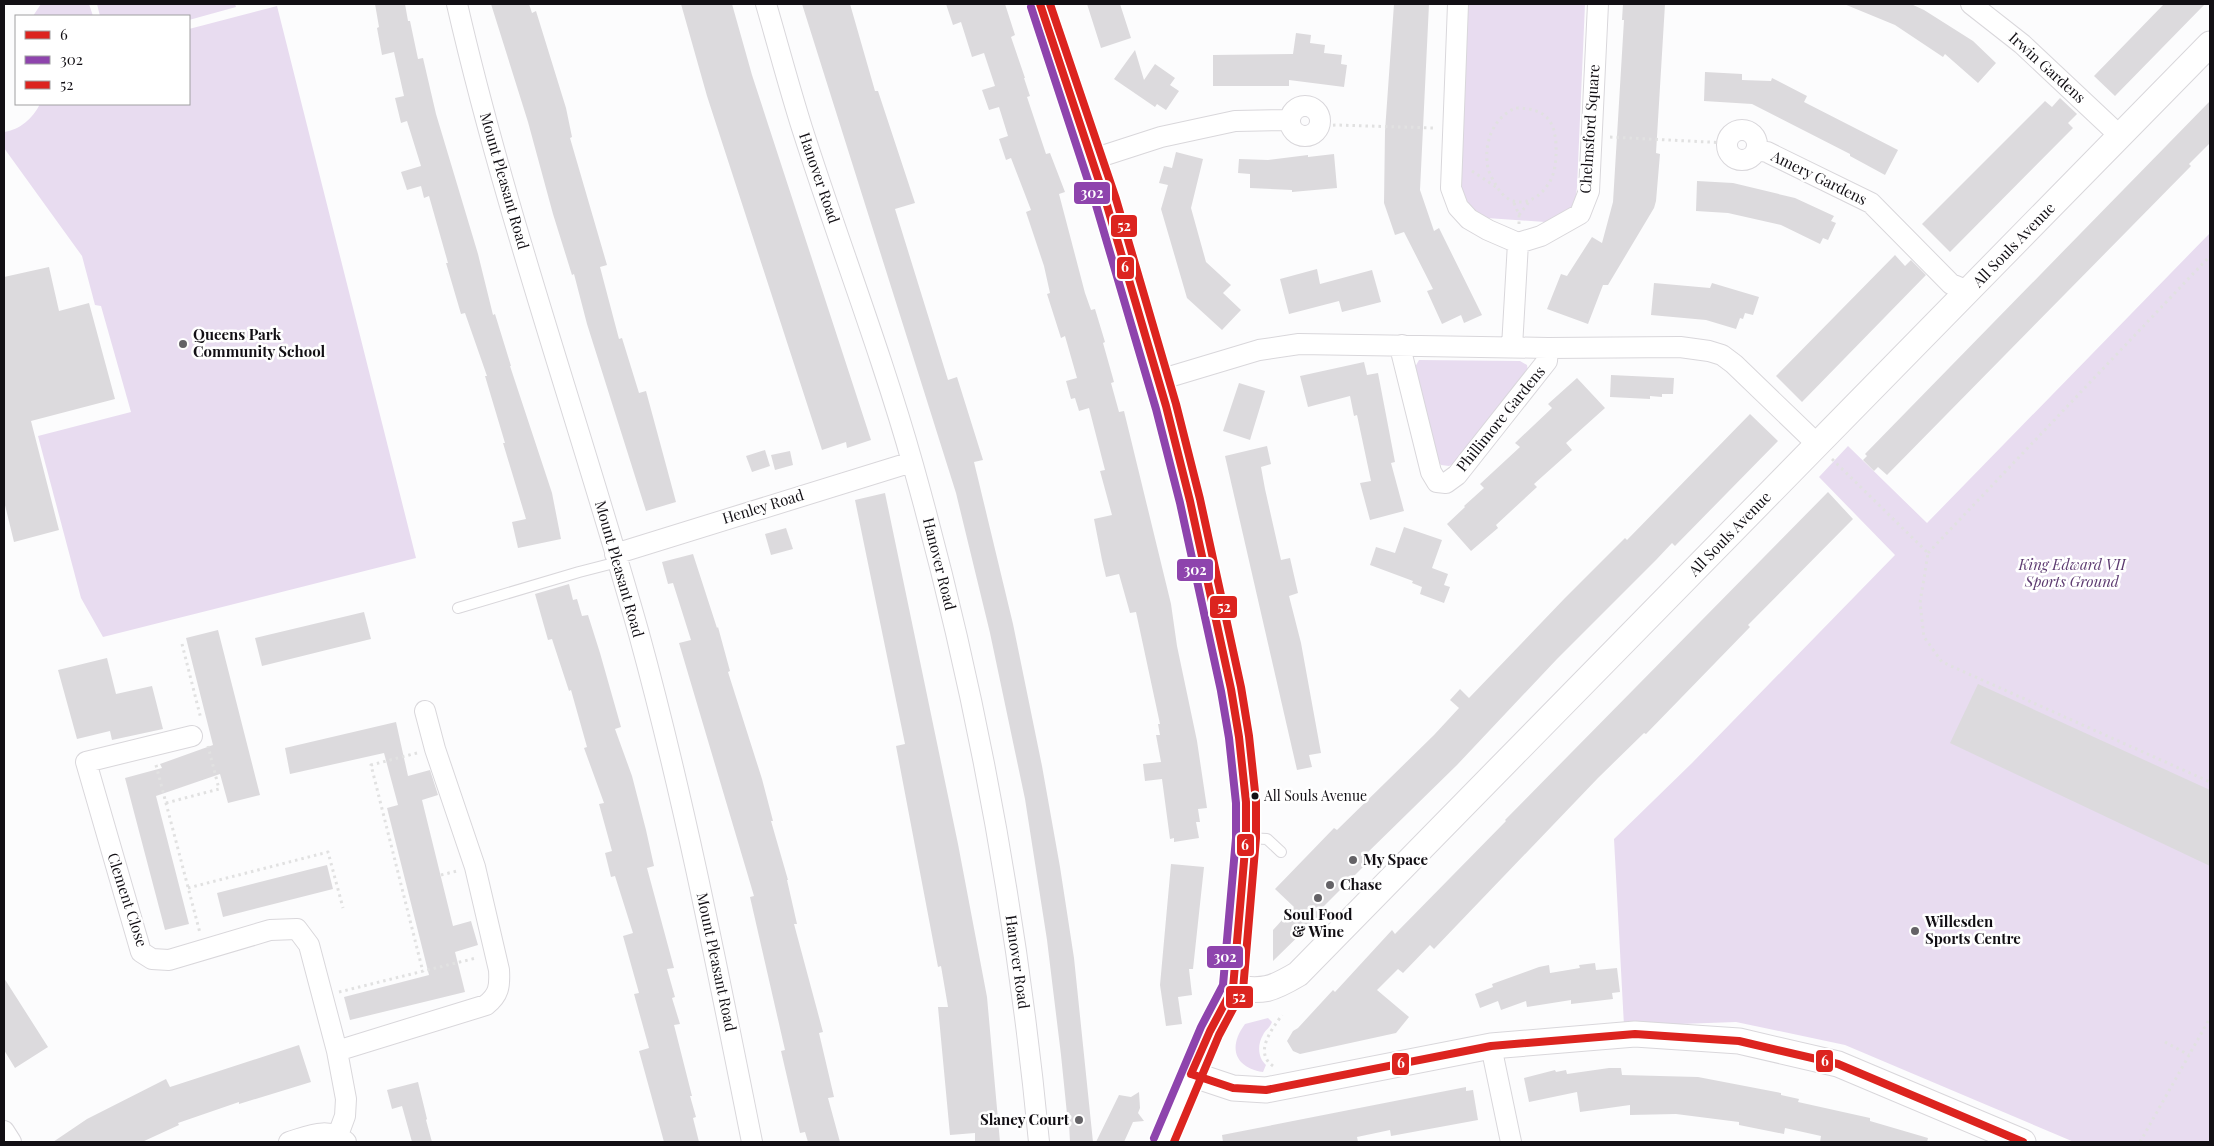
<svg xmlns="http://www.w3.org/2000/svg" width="2214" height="1146" font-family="'Playfair Display',serif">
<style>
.green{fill:#e8dcf0}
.building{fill:#dcdadd}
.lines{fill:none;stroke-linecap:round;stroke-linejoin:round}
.service-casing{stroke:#d9d7db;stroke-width:12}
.minor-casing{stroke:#d9d7db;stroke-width:22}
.tertiary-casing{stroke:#d9d7db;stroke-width:27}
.path{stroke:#e1e1e1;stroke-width:3;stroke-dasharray:2.5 4;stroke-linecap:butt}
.service{stroke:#fff;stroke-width:10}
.minor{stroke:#fff;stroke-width:20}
.tertiary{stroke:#fff;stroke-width:25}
.bus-1-casing{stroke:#fff;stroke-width:11}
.bus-2-casing{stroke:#fff;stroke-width:11}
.bus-3-casing{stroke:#fff;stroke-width:11}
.bus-1{stroke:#dc241f;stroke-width:8}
.bus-2{stroke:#8e44ad;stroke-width:8}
.bus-3{stroke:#dc241f;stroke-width:8}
.poi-dot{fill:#646266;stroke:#fff;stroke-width:2}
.bus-dot{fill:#120f14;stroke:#fff;stroke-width:2}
.labels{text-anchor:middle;stroke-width:5;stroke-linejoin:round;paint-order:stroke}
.bus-label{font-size:14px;fill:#120f14;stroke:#fff;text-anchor:start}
.street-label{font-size:15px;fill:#120f14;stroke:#fff}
.poi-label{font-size:15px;font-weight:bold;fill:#120f14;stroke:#fff;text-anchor:start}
.park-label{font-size:15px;font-style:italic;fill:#5c3a70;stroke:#fff}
.line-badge{stroke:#fff;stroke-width:2}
.badge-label{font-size:14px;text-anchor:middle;font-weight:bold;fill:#fff}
</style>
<rect width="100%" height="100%" fill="#fcfcfd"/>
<path class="green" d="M41 4H89L93 16H33Z
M97 4H235L236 7 189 20V16H100Z
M1468 4H1585L1577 187 1575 203 1564 215 1545 222 1487 218 1469 209 1459 191Z
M277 6 416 558 103 637 81 598 38 436 131 412 101 306 95 305 82 256 4 148V132C20 130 33 118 40 104H189V29Z
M2210 233V1142H2074L1845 1045 1736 1022 1624 1026 1614 839 1692 763 1895 555 1819 477 1848 446 1927 523Z
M1419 360 1520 361 1527 365 1528 371 1455 463 1449 466 1441 465 1437 459 1415 367Z
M1268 1018 1272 1022C1270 1028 1265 1030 1263 1035 1257 1045 1258 1058 1266 1065L1263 1072C1234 1067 1228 1047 1245 1024Z"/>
<path class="building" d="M375 4H405L408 21H410L418 59 423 58 436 114 478 254 493 315 495 314 511 366H510L552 493 561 539 518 548 512 522 526 519 503 443H505L485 376H487L465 313 461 314 446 263H448L429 196 424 198 421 186 407 190 401 172 421 166 407 121 401 123 395 98 404 96 394 52 382 55 377 28 379 27Z
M491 4H529L532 13 536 11 566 108 572 137 570 138 607 265 600 267 619 339 622 338 639 393 646 391 676 502 646 511 587 324 574 274 572 275 553 214 528 122Z
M681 4H732L752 75 871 440 847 448 846 442 822 450 707 96Z
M802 4H850L875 91H878L915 203 895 209 948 380 957 377 983 460 974 462 1013 624 1042 766 1060 867 1074 958 1093 1142H1070L1069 1123 1060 1120 1067 1114 1061 1055 1047 940 1025 799 990 633 956 493Z
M946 4H1005L1015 35 1011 37 1025 78H1024L1030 96 1027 97 1046 154 1050 153 1065 192 1059 194 1085 293 1091 310 1095 309 1105 342 1103 343 1114 382 1111 383 1119 412 1124 411 1171 604 1177 646 1197 741 1207 808 1198 809 1200 822H1196L1199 838 1174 842V838L1170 839 1162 779 1145 781 1143 764 1161 762 1156 735H1160L1158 724H1160L1136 612 1130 613 1119 574 1106 577 1102 560 1094 519 1112 515 1100 471 1105 470 1089 408 1079 411 1075 398 1071 399 1066 381 1077 378 1065 336 1061 338 1047 294 1050 293 1044 266 1026 212 1031 210 1011 158 1006 160 999 139 1008 136 999 107 989 110 982 90 995 86 984 53 972 57 961 22 953 25Z
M1087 4H1120L1131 38 1101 48Z
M1394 4H1429L1420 190 1434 231 1439 228 1482 315 1464 323 1461 315 1442 324 1427 291 1433 289 1404 232 1395 235 1384 203 1385 131Z
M1623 4H1665L1656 153 1660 154 1656 201 1654 208 1608 285H1603L1588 324 1547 309 1561 274 1567 276 1592 237 1602 243 1613 202 1624 20H1622Z
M1844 4H1911L1924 10 1973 41 1996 63 1978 83 1945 54 1943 57 1895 25Z
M2164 4H2205L2115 96 2094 76Z
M1296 33 1311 35 1310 43 1325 45 1324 53 1342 55 1341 64 1347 65 1344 87 1289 80V86H1213V55L1293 54Z
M1135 50 1144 80 1155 64 1175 78 1170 85 1179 91 1166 110 1157 104 1155 107 1114 79Z
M1705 72 1742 74V80L1771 81 1772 78 1807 96 1804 102 1898 150 1885 175 1850 156V154L1752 104 1704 101Z
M2060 98 2077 114 2068 123 2073 128 1950 252 1922 224 2045 101 2052 107Z
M2210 101V143L2189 164 2191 166 1887 475 1878 467 1874 471 1863 460 1867 456 1865 454Z
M1176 152 1203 159 1191 208 1206 262 1231 285 1223 293 1241 310 1222 330 1187 298 1161 209 1168 185 1159 183 1164 166 1172 168Z
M1334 154 1337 188 1292 192V190L1250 188V174L1238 173 1239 159 1268 160 1308 155V157Z
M1697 181 1733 183 1795 198 1834 216 1831 221 1836 223 1828 240 1823 238 1820 244 1781 225 1728 213 1696 211Z
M1895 255 1905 266 1911 260 1926 275 1802 402 1776 376Z
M49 267 59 311 89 303 115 399 31 421 59 530 14 542 4 501V277Z
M1317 269 1320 284 1372 270 1381 302 1342 312 1339 301 1289 314 1280 279Z
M1654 283 1710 288 1712 283 1759 297 1753 315 1745 313 1743 319 1740 318 1736 329 1706 320 1651 315Z
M1364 362 1367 375 1378 373 1395 462 1391 463 1404 511 1370 520 1360 483 1371 481 1357 415 1354 416 1350 396 1308 407 1300 376Z
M1611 375 1674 378 1673 394H1662V397L1650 396V399L1610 397Z
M1577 378 1605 408 1566 443 1572 450 1534 484 1537 487 1496 525 1498 528 1471 551 1447 524 1465 507 1464 506 1484 488 1480 484 1520 447 1515 443 1552 408 1548 404Z
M1239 383 1265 391 1250 440 1223 431Z
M1750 414 1778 441 1675 546 1672 543 1656 560 1557 659 1457 765 1363 857 1368 862 1318 912 1320 915 1273 961V930L1294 907 1275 889 1334 828 1337 830 1434 735 1459 708 1450 700 1460 689 1469 698 1565 598 1625 538 1627 540Z
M1267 446 1271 464 1261 467 1265 489 1281 560 1290 558 1298 593 1289 596 1301 643 1321 753 1309 755 1312 767 1297 770 1225 456Z
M765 450 770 466 752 472 746 456Z
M790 451 793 465 775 470 771 455Z
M1828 492 1853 519 1748 625 1750 627 1646 734 1644 733 1598 778 1434 949 1430 945 1403 973 1398 969 1377 990 1409 1017 1396 1033 1300 1054 1293 1051 1287 1041 1293 1031 1298 1028 1333 990 1335 992 1392 930 1395 934 1506 821 1505 820Z
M885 493 958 844 987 997 1000 1142H975V1133L950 1135 938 1007H948L941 966 938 967 896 746 905 744 855 500Z
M1404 527 1442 540 1432 568 1448 574 1444 585 1450 587 1444 603 1420 594 1422 587 1412 583 1413 581 1370 565 1376 547 1395 553Z
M786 528 793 549 771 555 765 534Z
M693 554 717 628 718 627 730 671 728 672 762 779 773 821H771L788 880H787L797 924H794L823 1032 819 1033 834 1097 828 1098 840 1142H808L805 1132 800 1133 781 1051 785 1050 750 897 754 896 679 643 691 640 673 583 668 584 662 562Z
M569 584 573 600 577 599 582 616 588 615 600 653 621 727 615 729 632 776 646 830 654 866 647 868 674 968 667 969 675 997 672 998 680 1024 674 1025 692 1096H690L696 1117 693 1118 699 1142H664L639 1051 649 1048 634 994 639 993 623 936 633 933 615 876 611 877 605 853 612 851 599 804 604 803 584 748 587 747 571 690 569 691 552 639 548 640 535 594Z
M364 612 371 639 262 666 255 638Z
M218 630 260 795 228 803 220 774 156 796 189 924 165 930 125 778 162 768 160 764 213 745 186 638Z
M107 658 116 694 152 686 163 729 112 740 110 731 77 739 58 670Z
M1978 684 2210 790V866L1950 743Z
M396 722 408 776 430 770 438 795 422 800 453 926 471 921 478 945 455 952 465 992 350 1020 344 997 429 975 387 808 398 805 384 753 290 774 285 748Z
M1171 864 1204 867 1193 969H1189L1192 995 1178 997 1182 1024 1166 1026 1160 985Z
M327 865 333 889 223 917 217 893Z
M1595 963 1596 970 1617 968 1620 992 1612 993 1613 999 1571 1004V1000L1527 1007 1526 1001 1501 1010 1498 1001 1480 1008 1475 994 1493 987 1492 984 1539 967 1549 965 1550 973 1580 968 1579 965Z
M4 978 48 1047 15 1068 4 1050Z
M299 1045 311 1082 239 1104V1102L178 1123 179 1125 142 1142H53L87 1119 166 1079 170 1087Z
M1609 1068H1621L1622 1075 1698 1077 1781 1093V1095L1799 1099 1798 1102 1870 1118V1121L1928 1138 1927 1142H1820L1821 1136 1785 1128 1784 1134 1739 1125V1122L1676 1114 1630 1115V1105L1580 1112 1577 1092 1529 1102 1524 1078 1555 1070 1556 1072 1566 1070 1567 1074Z
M418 1082 427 1119 426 1120 432 1142H412L402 1106 392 1109 387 1090Z
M1466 1087V1091L1473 1090 1478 1120 1391 1136 1390 1130 1357 1137 1358 1142H1223L1222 1135Z
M1139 1092 1140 1108 1138 1113 1144 1121 1133 1122 1124 1142H1096L1119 1095 1131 1097Z"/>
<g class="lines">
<g class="service-casing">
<path id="service" d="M458 608 579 572 618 562
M1247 838 1267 839 1281 852"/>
</g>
<g class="minor-casing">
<path id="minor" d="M457 4C506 217 580 424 639 634 685 802 718 972 752 1142
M766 4C778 45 789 87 802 128 838 241 881 351 913 465 975 686 1017 913 1039 1142
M1458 4 1451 188 1458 207 1469 219 1488 230 1518 243 1541 236 1580 214 1589 191 1598 4
M1971 4 2022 44 2120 136
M1290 121a15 15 0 1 1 30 0a15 15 0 1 1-30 0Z
M1727 145a15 15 0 1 1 30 0a15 15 0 1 1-30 0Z
M1756 150 1767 152 1871 203 1951 284 1968 291
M1093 159 1161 137 1235 121 1289 120
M1402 345V355L1431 472 1437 482 1446 483 1457 475 1547 361 1548 348
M1512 347 1518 243
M1159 380 1259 350 1299 344 1548 348 1680 347 1709 351 1722 355 1734 364 1817 444
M615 554 912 462
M192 736 86 762 141 952 152 959 169 960 270 930 297 929 309 945 337 1051 346 1099 345 1116 338 1135
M1491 1046 1511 1142
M337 1051 486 1005C499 995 500 986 499 970L475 867 435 749 425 711
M4 1131 11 1142
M289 1142C309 1136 329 1126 346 1142"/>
</g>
<g class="tertiary-casing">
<path id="tertiary" d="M1040 4 1106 202 1166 406 1190 501 1231 689 1239 737 1246 802V838L1233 988 1210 1031 1163 1142
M1233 988C1264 992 1271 990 1298 974L2210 44
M1191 1074 1233 1088 1266 1090 1491 1046 1635 1034 1739 1041 1838 1064 2023 1142"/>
</g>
<path class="path" d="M1516 108C1549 108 1557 124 1556 154 1556 163 1554 176 1549 183 1535 206 1509 210 1496 185 1493 180 1489 173 1488 168 1483 144 1493 117 1516 108Z
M1320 126 1336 125 1434 128
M1610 137 1727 143
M1472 171 1496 187
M1514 203 1519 215V224
M1519 215 1529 202
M1832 459 1928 553 1920 603 1924 637 1942 662 2210 782
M1928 553 2210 256
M182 644 201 719
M417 753 371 765 423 972
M156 765 200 933
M166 803 219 789 208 746
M441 875 457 871
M188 888 328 852 343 908
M339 992 476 958
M2165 1042 2189 1055
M1273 1066C1253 1052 1273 1028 1282 1015
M2140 1142 2210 1018"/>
<use href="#service" class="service"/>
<use href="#minor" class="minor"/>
<use href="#tertiary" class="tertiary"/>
<g class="bus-1-casing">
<path id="bus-1" d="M1040 4 1106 202 1166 406 1190 501 1231 689 1239 737 1246 802V838L1233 988 1210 1031 1191 1074
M1191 1074 1233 1088 1266 1090 1491 1046 1635 1034 1739 1041 1838 1064 2023 1142"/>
</g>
<g class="bus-2-casing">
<path id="bus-2" d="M1031 7 1096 205 1156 409 1180 503 1221 691 1229 738 1236 803V838L1223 985 1201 1027 1154 1138"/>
</g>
<g class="bus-3-casing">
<path id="bus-3" d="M1050 4 1116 199 1176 404 1200 499 1241 687 1249 736 1256 801V838L1243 990 1219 1035 1174 1142"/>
</g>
<use href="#bus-1" class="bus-1"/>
<use href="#bus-2" class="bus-2"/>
<use href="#bus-3" class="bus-3"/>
</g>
<g class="poi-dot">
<circle cx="183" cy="344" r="5"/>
<circle cx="1353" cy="860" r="5"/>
<circle cx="1330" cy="885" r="5"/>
<circle cx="1318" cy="898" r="5"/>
<circle cx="1915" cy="931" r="5"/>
<circle cx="1079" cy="1120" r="5"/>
</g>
<circle class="bus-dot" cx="1255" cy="796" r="4.5"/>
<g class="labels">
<g class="bus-label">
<text x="1264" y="801">All Souls Avenue</text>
</g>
<g class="street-label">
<text transform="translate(2047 68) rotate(42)" y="5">Irwin Gardens</text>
<text transform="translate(1590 129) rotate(-86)" y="5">Chelmsford Square</text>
<text transform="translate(819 178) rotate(71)" y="5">Hanover Road</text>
<text transform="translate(1819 178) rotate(26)" y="5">Amery Gardens</text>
<text transform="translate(504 181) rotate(74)" y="5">Mount Pleasant Road</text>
<text transform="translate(2014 245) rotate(-46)" y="5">All Souls Avenue</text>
<text transform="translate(1501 419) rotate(-51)" y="5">Phillimore Gardens</text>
<text transform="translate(763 507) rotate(-17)" y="5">Henley Road</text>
<text transform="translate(1730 534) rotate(-46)" y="5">All Souls Avenue</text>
<text transform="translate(939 564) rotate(76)" y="5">Hanover Road</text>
<text transform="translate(619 569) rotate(74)" y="5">Mount Pleasant Road</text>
<text transform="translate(127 900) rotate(72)" y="5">Clement Close</text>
<text transform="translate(716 962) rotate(78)" y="5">Mount Pleasant Road</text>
<text transform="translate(1017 962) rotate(82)" y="5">Hanover Road</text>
</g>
<g class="poi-label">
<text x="193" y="340">Queens Park<tspan x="193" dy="17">Community School</tspan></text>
<text x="1363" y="865">My Space</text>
<text x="1340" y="890">Chase</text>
<text x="1318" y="920" text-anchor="middle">Soul Food<tspan x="1318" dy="17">&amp; Wine</tspan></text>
<text x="1925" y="927">Willesden<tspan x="1925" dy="17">Sports Centre</tspan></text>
<text x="1069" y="1125" text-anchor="end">Slaney Court</text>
</g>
<g class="park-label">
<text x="2072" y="570">King Edward VII<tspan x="2072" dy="17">Sports Ground</tspan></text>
</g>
</g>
<g class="line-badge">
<rect x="1073" y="181" width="38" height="24" rx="5" fill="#8e44ad"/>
<rect x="1110" y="214" width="28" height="24" rx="5" fill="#dc241f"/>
<rect x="1116" y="256" width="19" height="24" rx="5" fill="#dc241f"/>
<rect x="1176" y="558" width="38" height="24" rx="5" fill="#8e44ad"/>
<rect x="1209" y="595" width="29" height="24" rx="5" fill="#dc241f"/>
<rect x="1236" y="833" width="19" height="24" rx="5" fill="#dc241f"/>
<rect x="1206" y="945" width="38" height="24" rx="5" fill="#8e44ad"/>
<rect x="1225" y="985" width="29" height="24" rx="5" fill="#dc241f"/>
<rect x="1815" y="1049" width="19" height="24" rx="5" fill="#dc241f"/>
<rect x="1391" y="1052" width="19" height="24" rx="5" fill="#dc241f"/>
</g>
<g class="badge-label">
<text x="1092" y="198">302</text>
<text x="1124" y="231">52</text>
<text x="1125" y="272">6</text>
<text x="1195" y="575">302</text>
<text x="1224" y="612">52</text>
<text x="1245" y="850">6</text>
<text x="1225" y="962">302</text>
<text x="1239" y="1002">52</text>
<text x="1825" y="1066">6</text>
<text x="1401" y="1068">6</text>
</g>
<rect width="2214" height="1146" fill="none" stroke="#120f14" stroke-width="10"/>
<rect x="15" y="15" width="175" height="90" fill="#ffffff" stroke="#a09fa1"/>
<rect x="25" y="31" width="25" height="8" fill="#dc241f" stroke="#a09fa1"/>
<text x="60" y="40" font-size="15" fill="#120f14">6</text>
<rect x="25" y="56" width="25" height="8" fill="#8e44ad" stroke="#a09fa1"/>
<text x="60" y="65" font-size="15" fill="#120f14">302</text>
<rect x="25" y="81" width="25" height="8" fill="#dc241f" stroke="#a09fa1"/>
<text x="60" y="90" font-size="15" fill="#120f14">52</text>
</svg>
